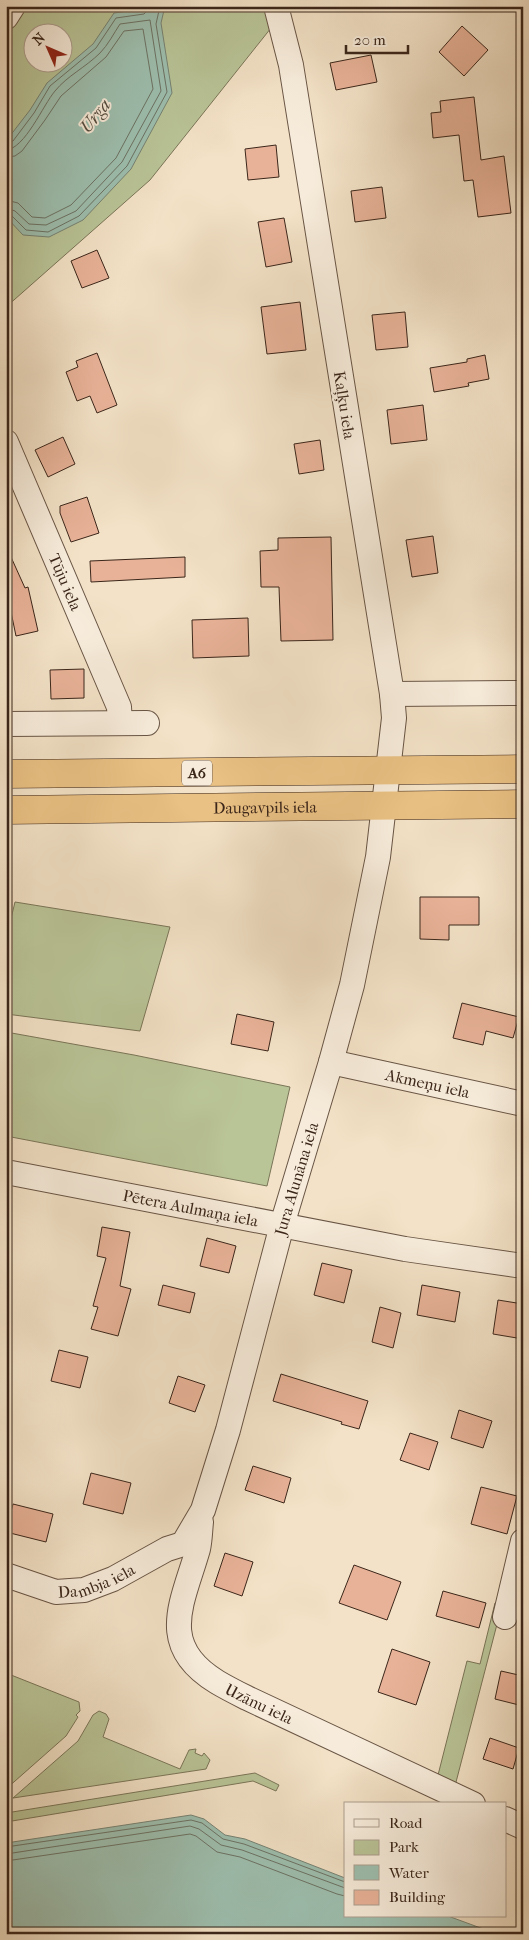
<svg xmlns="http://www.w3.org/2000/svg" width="529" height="1940" font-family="'IM FELL French Canon',serif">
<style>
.green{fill:#b9c497;stroke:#7a7558;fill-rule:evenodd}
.water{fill:#9dbfaf;stroke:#768273}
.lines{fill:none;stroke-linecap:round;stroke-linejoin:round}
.shore{stroke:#6c7264;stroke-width:1}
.building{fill:#e8b298;stroke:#3b261a}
.street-casing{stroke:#695545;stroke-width:26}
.highway-casing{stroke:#3b261a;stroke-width:29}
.street{stroke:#f7ecdb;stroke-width:24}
.highway{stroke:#eac184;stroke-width:28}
.labels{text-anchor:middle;stroke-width:4;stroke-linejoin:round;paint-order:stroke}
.shield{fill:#f7ecdb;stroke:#736154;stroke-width:1}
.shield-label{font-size:15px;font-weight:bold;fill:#3b261a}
.street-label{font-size:16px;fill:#3b261a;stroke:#f7ecdb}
.water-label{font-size:18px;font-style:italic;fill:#544c3f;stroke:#f7ecdb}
</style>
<rect width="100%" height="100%" fill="#f3e2c7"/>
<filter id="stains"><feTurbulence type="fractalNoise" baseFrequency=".004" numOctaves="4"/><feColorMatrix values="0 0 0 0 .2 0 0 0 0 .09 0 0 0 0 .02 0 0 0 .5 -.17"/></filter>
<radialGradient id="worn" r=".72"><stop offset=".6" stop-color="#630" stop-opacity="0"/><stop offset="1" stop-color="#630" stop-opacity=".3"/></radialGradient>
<path class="green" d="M20 6H263L271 28 150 180 6 307V28ZM32 32H62V62H32Z
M15 902 170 927 140 1031 6 1014V939Z
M6 1032 134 1055 290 1087 267 1186 6 1136Z
M495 1603 502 1605 455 1786 437 1779 467 1661 480 1664Z
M6 1673 79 1702 80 1711 76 1715 78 1717 66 1736 6 1789Z
M99 1711 106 1714 109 1719 103 1737 180 1769 189 1750 196 1749 195 1753 202 1756 204 1753 210 1760 206 1769 13 1798 78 1741 93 1715Z
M255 1773 279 1785 276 1791 253 1781 6 1822V1813Z"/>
<path class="water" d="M145 6H165L161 23 172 93 131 169 83 220 49 237 23 235 6 217V141L30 110 47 83 93 44 114 13 142 9Z
M191 1815 204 1819 225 1835 245 1839 345 1878V1916H448L497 1934H6V1843Z"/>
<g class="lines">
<path class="shore" d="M6 143 13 141 34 113 50 86 96 48 116 18 144 14 147 11 148 6
M6 150C25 149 43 105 55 91 67 76 86 67 100 53 108 45 114 33 120 24L150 20 161 91 122 162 76 211 46 225 29 224 15 211 6 208
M6 157 15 156 22 151 45 120 61 96 106 57 124 31 143 29 153 89 116 158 71 205 45 218 32 217 18 203 6 200
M6 214 11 215 26 230 48 232 79 216 127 166 167 92 156 24 160 6
M6 1847 191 1820 202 1823 223 1839 244 1844 345 1882
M6 1854 190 1826 199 1829 221 1845 242 1850 345 1888
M6 1861 190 1834 196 1836 217 1852 240 1857 337 1894 345 1896"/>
</g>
<path class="building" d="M462 26 488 50 464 76 439 52Z
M371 55 377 82 336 90 330 63Z
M474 97 481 160 504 156 511 213 478 217 473 180 464 181 459 135 433 138 431 113 441 112 440 101Z
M276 145 279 177 248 180 245 149Z
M382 187 386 218 355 222 351 191Z
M284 218 292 262 266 267 258 222Z
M97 250 109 278 82 288 71 261Z
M300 302 306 350 267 354 261 307Z
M405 312 408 347 376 350 372 315Z
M97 353 117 405 97 413 90 396 77 401 66 372 78 367 76 361Z
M485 355 489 379 468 383 469 386 434 392 430 368 467 362V359Z
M423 405 427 440 391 444 387 410Z
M63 437 75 464 48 477 35 450Z
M320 440 324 470 299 474 294 444Z
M87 497 99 533 71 542 60 513V506Z
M433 536 438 573 412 577 406 540Z
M331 537 333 640 281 641 279 587H261L260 551 278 550V538Z
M6 546 25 588 28 587 38 631 16 636 6 588Z
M185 557V577L91 582 90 561Z
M248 618 249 656 193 658 192 620Z
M84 669V698L51 699 50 670Z
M420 897H479V925H449V940L420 939Z
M462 1003 519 1017 513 1038 486 1031 483 1045 453 1038Z
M237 1014 274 1022 268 1051 231 1044Z
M102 1227 130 1232 120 1286 131 1289 118 1336 91 1329 98 1307 93 1306 106 1258 97 1256Z
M207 1238 236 1246 229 1273 200 1266Z
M322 1263 352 1270 344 1303 314 1295Z
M163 1285 195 1293 190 1313 158 1305Z
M422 1285 460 1292 455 1322 417 1315Z
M498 1300 523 1304V1339L493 1334Z
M380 1307 401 1313 393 1348 372 1342Z
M59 1350 88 1357 80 1388 51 1381Z
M281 1374 368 1401 359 1429 341 1424 342 1422 273 1401Z
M178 1376 205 1385 195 1412 169 1403Z
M459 1410 492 1421 483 1448 451 1438Z
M410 1433 438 1442 429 1470 400 1460Z
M253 1466 291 1478 284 1503 245 1490Z
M91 1473 131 1483 123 1514 83 1504Z
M481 1487 517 1496 507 1534 471 1524Z
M13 1504 53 1514 46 1542 6 1532Z
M225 1553 253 1562 242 1596 214 1586Z
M354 1565 401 1582 387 1620 339 1603Z
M443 1591 486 1603 479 1628 436 1616Z
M392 1649 430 1662 416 1705 378 1692Z
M501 1671 523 1676V1706L495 1699Z
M490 1738 519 1748 513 1769 483 1759Z"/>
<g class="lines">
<g class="street-casing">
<g id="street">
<path d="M6 17 13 6"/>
<path id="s1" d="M6 442 119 707 120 723"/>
<path d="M392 694 523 693"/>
<path d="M6 724 147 723"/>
<path id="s2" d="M331 1062 523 1104"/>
<path id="s3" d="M6 1172 405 1249 523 1266"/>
<path id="s4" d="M201 1522C200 1531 200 1540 198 1549 183 1602 156 1645 217 1682 227 1688 237 1693 247 1698L473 1804"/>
<path id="s5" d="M6 1575 56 1592 84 1590 113 1579 167 1549 183 1544 203 1510 228 1430 282 1225 331 1062 352 985 378 857 394 718 392 694 291 65 276 6"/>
<path d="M505 1617 523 1541"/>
<path d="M505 1819 523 1827"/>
</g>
</g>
<g class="highway-casing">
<g id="highway">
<path d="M6 774 523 769"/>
<path id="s6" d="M6 810 523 804"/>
</g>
</g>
<use href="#street" class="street"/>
<use href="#highway" class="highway"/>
</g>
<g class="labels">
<rect class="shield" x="182" y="760.5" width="30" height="25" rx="4"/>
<g class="shield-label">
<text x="197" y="778">A6</text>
</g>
<g class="street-label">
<text transform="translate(345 405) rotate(81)" y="6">Kaļķu iela</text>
<text dy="6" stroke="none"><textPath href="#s1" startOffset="152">Tūju iela</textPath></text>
<text dy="6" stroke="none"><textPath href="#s6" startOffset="259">Daugavpils iela</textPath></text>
<text dy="6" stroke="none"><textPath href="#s2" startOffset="99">Akmeņu iela</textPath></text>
<text dy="6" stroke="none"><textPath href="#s5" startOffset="574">Jura Alunāna iela</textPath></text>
<text dy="6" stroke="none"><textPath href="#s3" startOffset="188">Pētera Aulmaņa iela</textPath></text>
<text dy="6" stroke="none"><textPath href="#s5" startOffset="95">Dambja iela</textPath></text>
<text dy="6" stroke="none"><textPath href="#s4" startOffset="225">Uzānu iela</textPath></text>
</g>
<g class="water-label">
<text transform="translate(95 116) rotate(-51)" y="6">Urga</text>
</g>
</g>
<rect width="529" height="1940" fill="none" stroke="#f3e2c7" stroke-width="25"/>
<rect x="8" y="8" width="514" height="1925" fill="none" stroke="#3b261a" stroke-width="2.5"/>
<rect x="12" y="12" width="504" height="1915" fill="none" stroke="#3b261a"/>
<rect x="344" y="1802" width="162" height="115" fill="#f7ecdb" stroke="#ac9d8e"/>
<rect x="354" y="1819" width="25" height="8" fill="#f7ecdb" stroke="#ac9d8e"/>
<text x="389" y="1828" font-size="15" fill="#3b261a">Road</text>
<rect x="354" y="1840" width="25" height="15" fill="#b9c497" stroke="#ac9d8e"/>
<text x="389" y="1852" font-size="15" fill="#3b261a">Park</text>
<rect x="354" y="1865" width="25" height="15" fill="#9dbfaf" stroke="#ac9d8e"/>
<text x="389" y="1878" font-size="15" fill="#3b261a">Water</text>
<rect x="354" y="1890" width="25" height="15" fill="#e8b298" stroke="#ac9d8e"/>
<text x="389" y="1902" font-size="15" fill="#3b261a">Building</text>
<g transform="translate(48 48) rotate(315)"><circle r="24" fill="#f7ecdb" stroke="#ac9d8e"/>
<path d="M0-4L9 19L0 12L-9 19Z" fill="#8f2418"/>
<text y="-8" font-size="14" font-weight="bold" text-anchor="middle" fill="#3b261a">N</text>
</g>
<path d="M346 45v8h62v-8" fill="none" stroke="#3b261a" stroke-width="2.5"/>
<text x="354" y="45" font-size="15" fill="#3b261a" stroke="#f7ecdb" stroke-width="4" paint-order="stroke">20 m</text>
<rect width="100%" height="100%" filter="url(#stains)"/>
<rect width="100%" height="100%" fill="url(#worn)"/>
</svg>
